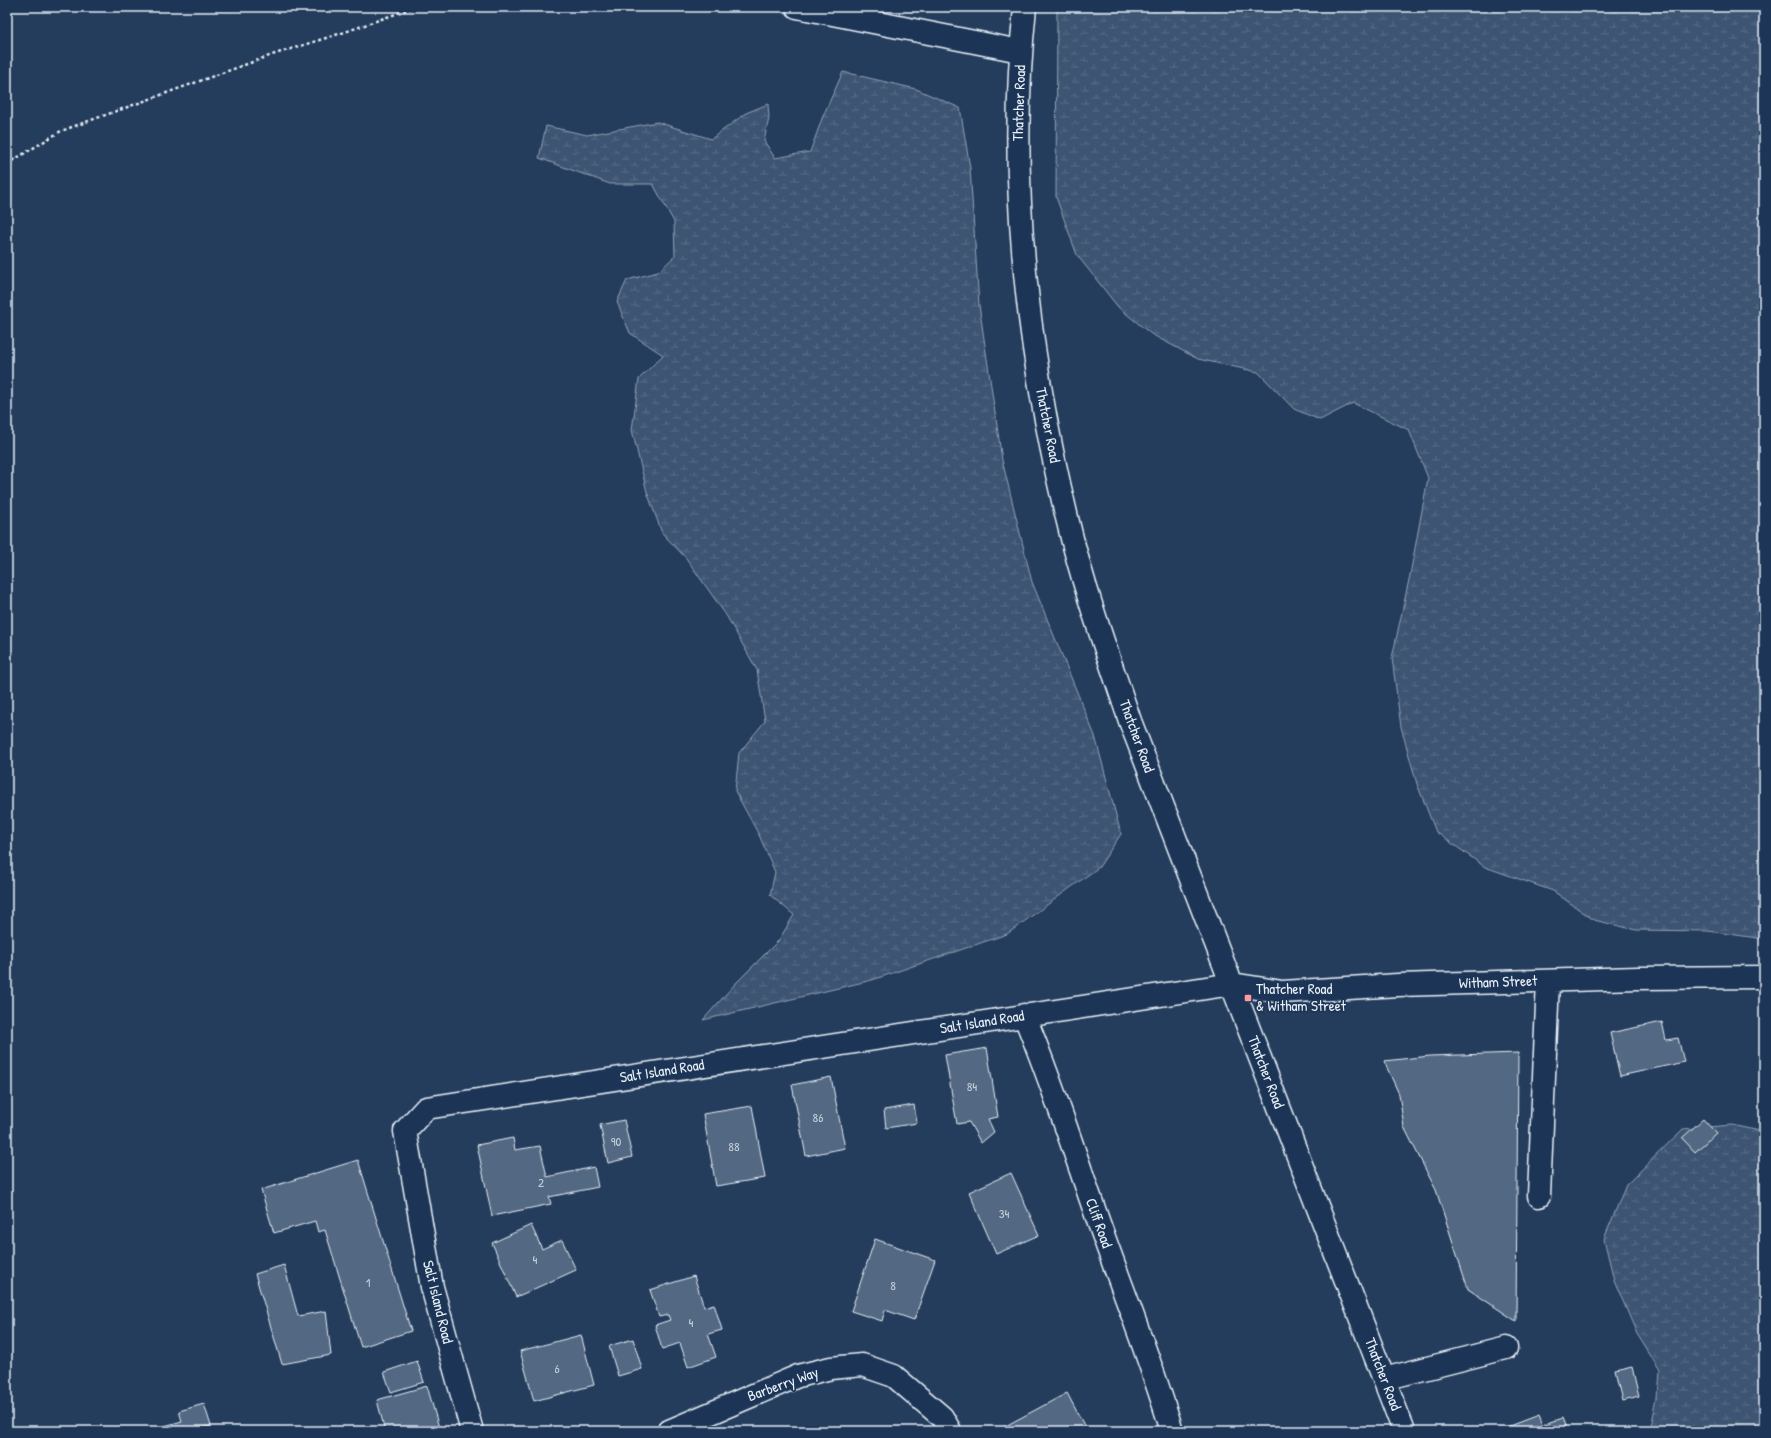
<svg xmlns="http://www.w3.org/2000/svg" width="1771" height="1438" font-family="'Patrick Hand',sans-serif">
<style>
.wetland{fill:url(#wetland-marsh);stroke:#93a2b5}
.building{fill:#536782;stroke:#e8f1f8}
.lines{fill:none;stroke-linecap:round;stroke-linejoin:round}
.minor-casing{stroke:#e8f1f8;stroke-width:25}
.major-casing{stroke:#e8f1f8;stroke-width:25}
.path{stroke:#e8f1f8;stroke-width:2.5;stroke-dasharray:3 3;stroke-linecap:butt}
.minor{stroke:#1d3557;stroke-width:22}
.major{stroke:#1d3557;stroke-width:22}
.poi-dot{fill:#ff9aa2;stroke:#1d3557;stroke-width:1.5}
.labels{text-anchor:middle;stroke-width:3.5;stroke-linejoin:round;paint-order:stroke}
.number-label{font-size:13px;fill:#c3ceda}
.street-label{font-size:15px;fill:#e8f1f8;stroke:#1d3557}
.poi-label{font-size:15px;fill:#e8f1f8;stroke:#1d3557;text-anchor:start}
</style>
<defs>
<pattern id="wetland-marsh" width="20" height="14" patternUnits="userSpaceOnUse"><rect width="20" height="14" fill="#3e5472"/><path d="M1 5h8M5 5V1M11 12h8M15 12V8" fill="none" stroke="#5a6d87"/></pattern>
</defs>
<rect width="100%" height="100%" fill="#253d5d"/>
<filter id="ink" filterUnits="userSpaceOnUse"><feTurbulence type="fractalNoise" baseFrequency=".025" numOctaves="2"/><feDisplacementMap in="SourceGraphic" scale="8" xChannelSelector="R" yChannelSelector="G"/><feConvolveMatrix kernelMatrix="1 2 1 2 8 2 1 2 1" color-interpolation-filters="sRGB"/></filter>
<g filter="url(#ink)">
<path class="wetland" d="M1057 7H1764V939L1708 931 1636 930 1594 920 1553 891 1485 867 1436 832 1417 784 1401 727 1392 658 1410 575 1428 478 1409 430 1353 403 1320 420 1294 409 1258 372 1198 359 1151 334 1118 307 1077 255 1056 197Z
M843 72 916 89 960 108 970 168 979 305 1002 460 1032 582 1095 736 1121 834 1099 867 1007 934 872 980 703 1020 735 984 779 940 794 915 770 895 775 872 759 835 735 791 739 753 765 721 757 670 726 615 686 558 662 533 647 492 632 430 639 379 663 355 630 333 617 302 627 280 658 272 675 256 674 222 653 184H610L539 158 546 126 587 135 657 122 711 139 746 113 768 104 769 118 764 141 775 158 810 152 823 116Z
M1733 1125 1764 1132V1431H1650L1657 1398 1659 1369 1637 1334 1614 1280 1604 1239 1626 1185 1683 1129Z"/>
<path class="building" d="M1662 1022 1666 1040 1678 1038 1684 1062 1620 1076 1610 1033Z
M987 1048 998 1117 988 1119 994 1132 981 1143 969 1122 957 1124 945 1055Z
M1518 1053 1516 1321 1468 1289 1436 1190 1404 1127 1399 1094 1384 1061 1430 1056Z
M831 1077 845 1148 806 1156 792 1085Z
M914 1105 917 1123 886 1128 884 1110Z
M752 1106 765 1178 716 1186 703 1114Z
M1703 1119 1716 1133 1695 1152 1682 1138Z
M624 1120 632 1157 608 1163 600 1125Z
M513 1138 515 1150 540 1146 547 1177 594 1167 598 1187 549 1197 551 1204 492 1216 477 1145Z
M358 1160 411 1331 361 1347 325 1230 318 1232 315 1221 274 1233 261 1190Z
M1011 1173 1039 1235 996 1254 969 1192Z
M531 1225 542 1249 562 1240 576 1270 516 1297 492 1243Z
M875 1239 935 1260 914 1320 885 1310 882 1321 851 1311Z
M284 1265 298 1316 326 1311 331 1355 282 1364 255 1274Z
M694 1276 704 1307 714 1304 722 1330 708 1334 716 1357 688 1367 680 1343 662 1349 655 1325 670 1320 668 1315 659 1317 650 1290Z
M581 1335 594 1385 534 1401 520 1351Z
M633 1339 642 1369 618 1376 609 1346Z
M417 1361 424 1382 391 1392 384 1372Z
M1632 1367 1639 1397 1622 1401 1615 1371Z
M427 1386 440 1431H385L377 1400Z
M1067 1393 1087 1431H998V1430Z
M204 1404 211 1426 204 1427 205 1431H147L182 1421 179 1411Z
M1538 1415 1542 1425 1563 1418 1568 1431H1496Z"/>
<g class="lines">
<g class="minor-casing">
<path id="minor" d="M797 7 1020 51
M1024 1015C1053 1084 1075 1155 1100 1226 1124 1294 1151 1361 1172 1431
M1539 1196 1548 981
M1384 1379 1506 1348
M472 1431 432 1287 405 1131 426 1108 1232 984 1282 992 1398 985 1638 978 1764 977
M669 1431 798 1376 831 1368 862 1365 894 1376 942 1417 950 1431"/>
</g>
<g class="major-casing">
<path id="major" d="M1025 7C1007 179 1027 354 1068 522 1084 590 1108 655 1130 721L1404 1431"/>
</g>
<path class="path" d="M7 164 61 131 272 55 345 32 415 7"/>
<use href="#minor" class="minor"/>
<use href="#major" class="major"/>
</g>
</g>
<rect class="poi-dot" x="1244" y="994" width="8" height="8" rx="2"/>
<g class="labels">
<g class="number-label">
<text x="972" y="1091">84</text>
<text x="818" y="1122">86</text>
<text x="616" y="1146">90</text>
<text x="734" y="1151">88</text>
<text x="541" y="1187">2</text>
<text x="1004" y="1218">34</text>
<text x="535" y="1264">4</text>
<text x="368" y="1287">1</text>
<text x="893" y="1290">8</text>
<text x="691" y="1327">4</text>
<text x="557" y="1373">6</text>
</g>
<g class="street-label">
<text transform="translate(1019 103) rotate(-88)" y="5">Thatcher Road</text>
<text transform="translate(1048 425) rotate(79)" y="5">Thatcher Road</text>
<text transform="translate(1137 736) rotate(70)" y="5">Thatcher Road</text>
<text transform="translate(1498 982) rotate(-2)" y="5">Witham Street</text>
<text transform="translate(982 1022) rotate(-9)" y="5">Salt Island Road</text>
<text transform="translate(662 1071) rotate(-9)" y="5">Salt Island Road</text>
<text transform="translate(1266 1072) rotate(69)" y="5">Thatcher Road</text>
<text transform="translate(1099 1223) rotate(70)" y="5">Cliff Road</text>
<text transform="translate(438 1302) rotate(76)" y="5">Salt Island Road</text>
<text transform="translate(1383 1374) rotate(69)" y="5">Thatcher Road</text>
<text transform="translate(783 1384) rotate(-20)" y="5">Barberry Way</text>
</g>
<g class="poi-label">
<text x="1256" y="994">Thatcher Road<tspan x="1256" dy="17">&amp; Witham Street</tspan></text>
</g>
</g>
<rect width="1771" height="1438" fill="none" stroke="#1d3557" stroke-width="24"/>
<rect x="12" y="12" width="1747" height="1414" fill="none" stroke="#e8f1f8" stroke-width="1.5" filter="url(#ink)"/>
</svg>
